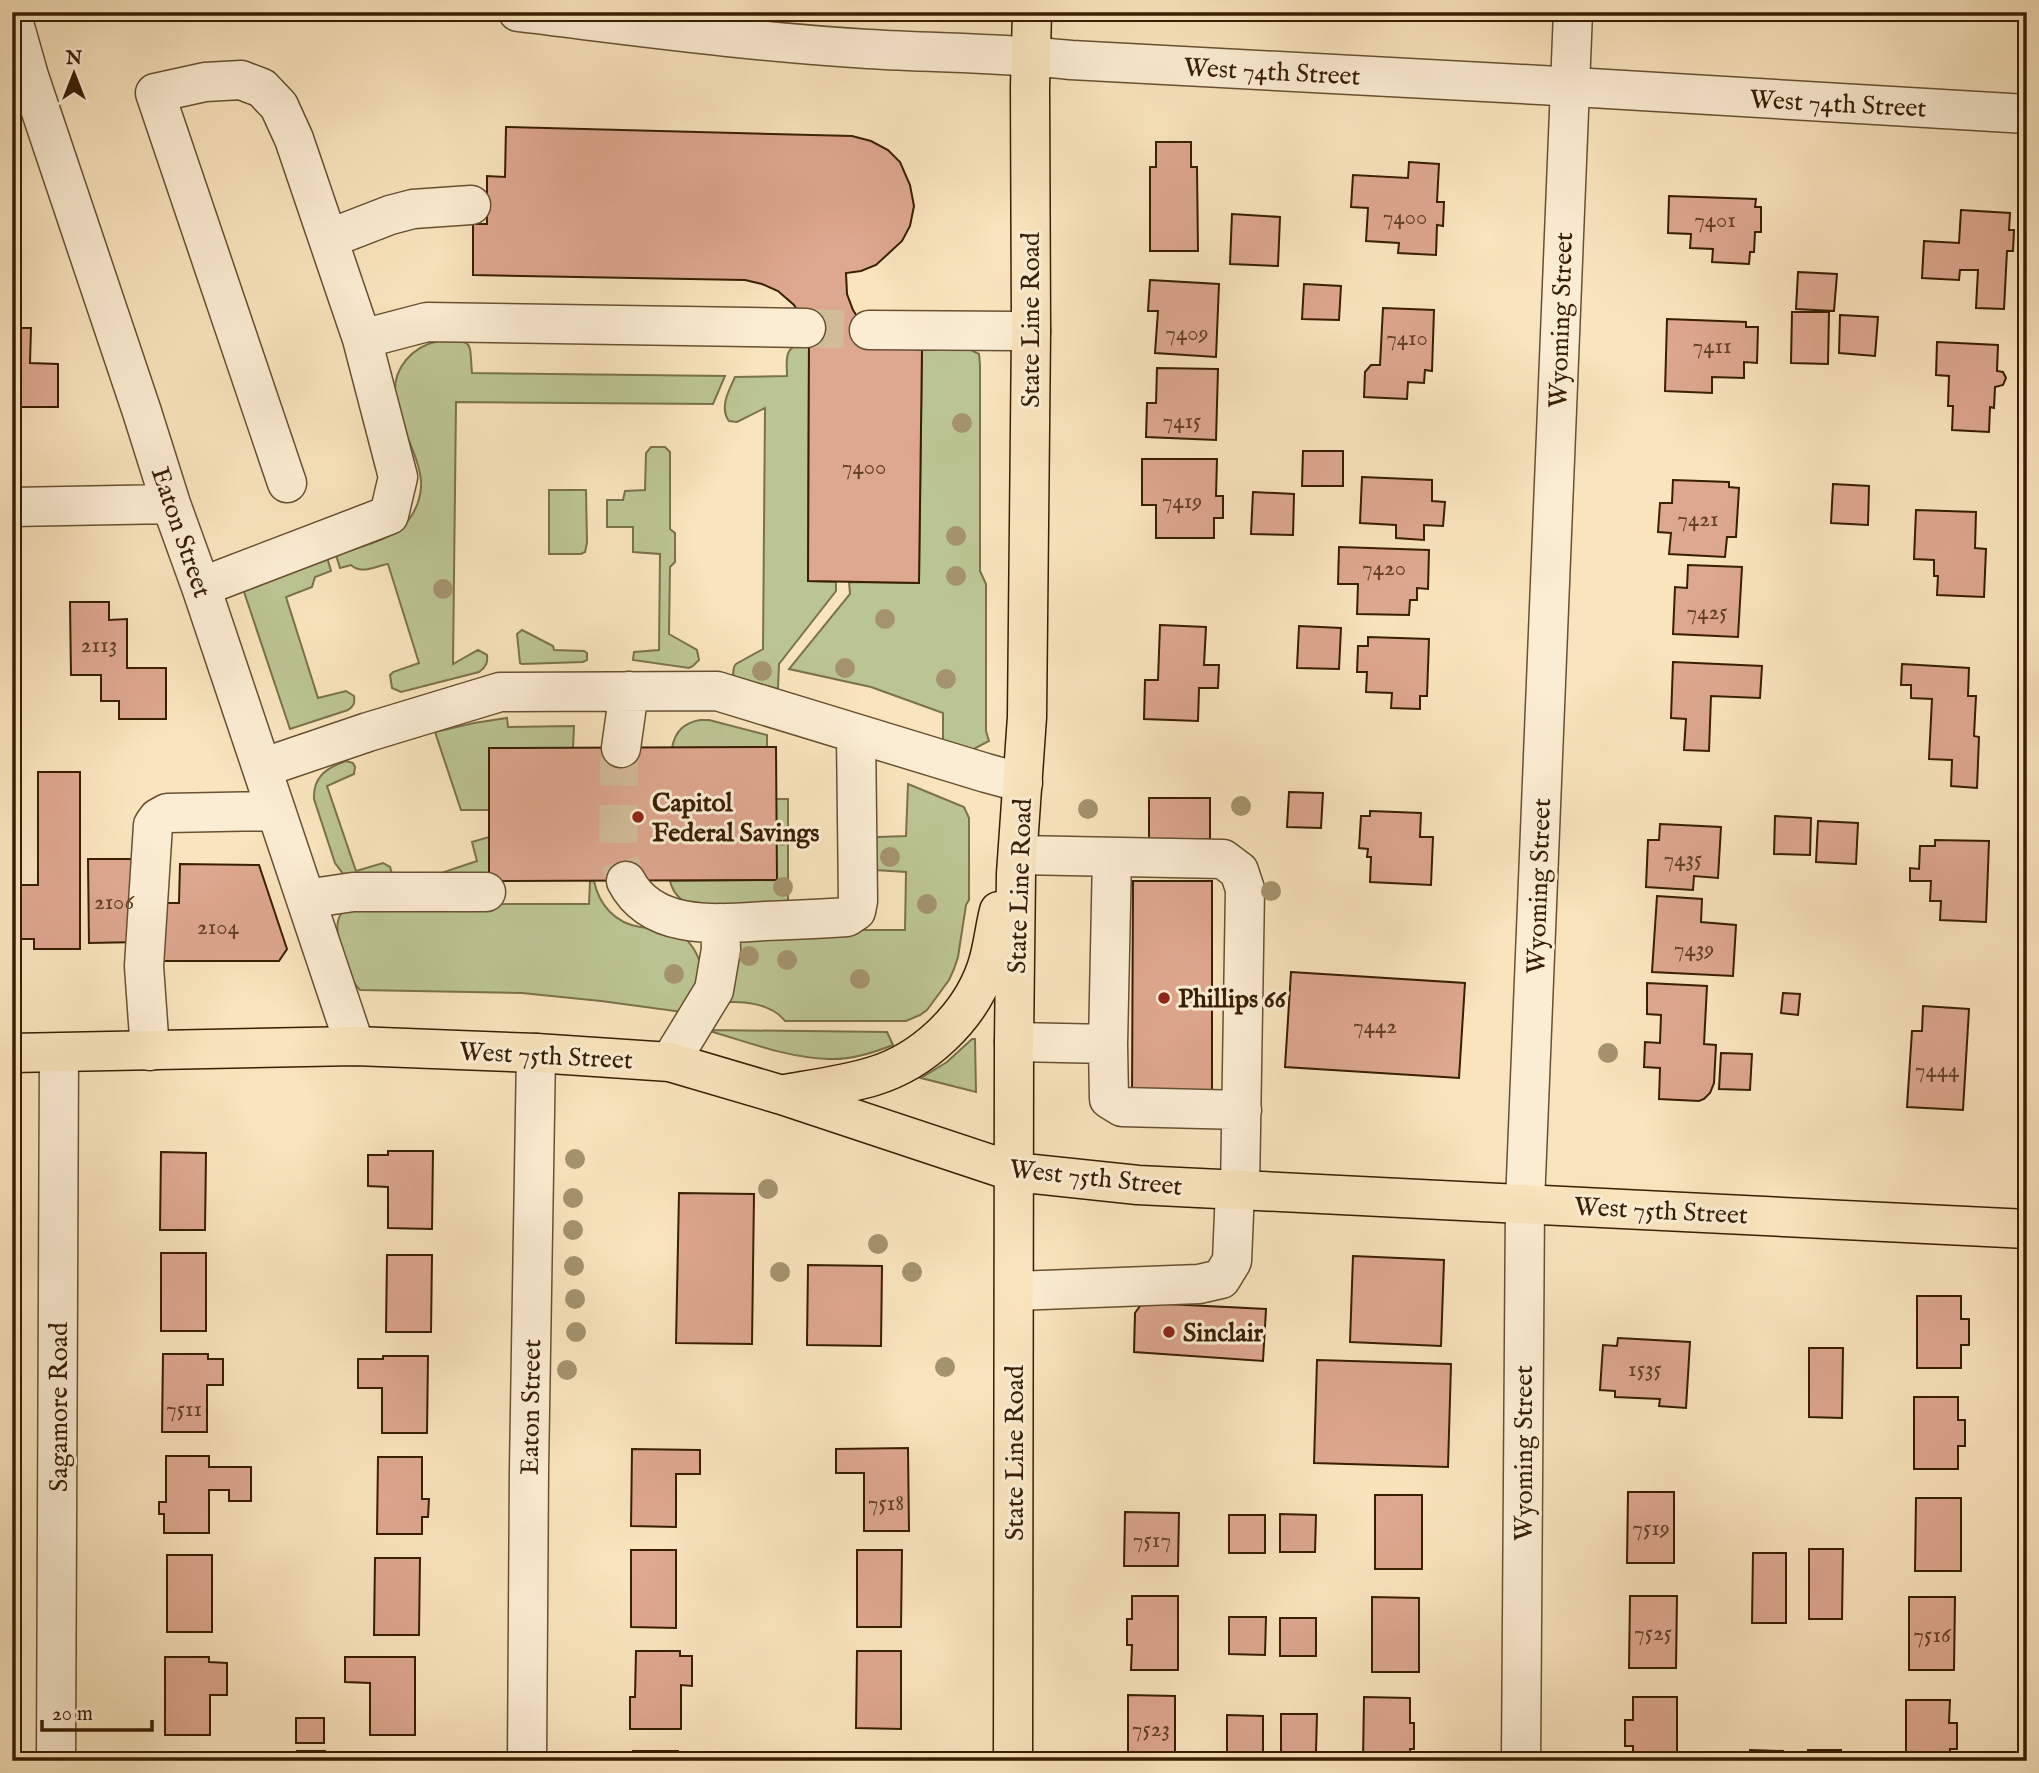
<svg xmlns="http://www.w3.org/2000/svg" width="2039" height="1773" font-family="'IM FELL English',serif">
<style>
.green{fill:#bbc593;stroke:#7a724a;stroke-width:2}
.building{fill:#dea78f;stroke:#381e02;stroke-width:2}
.lines{fill:none;stroke-linecap:round;stroke-linejoin:round}
.minor-tunnel{stroke:#d2bc98;stroke-width:38;stroke-dasharray:38 19;stroke-linecap:butt}
.minor-casing{stroke:#685031;stroke-width:41}
.major-casing{stroke:#381e02;stroke-width:41}
.minor{stroke:#fbedd4;stroke-width:38}
.major{stroke:#f9e4bd;stroke-width:38}
.tree{fill:#a4936e}
.poi-dot{fill:#8f2418;stroke:#fbedd4;stroke-width:2.5}
.labels{text-anchor:middle;stroke-width:6;stroke-linejoin:round;paint-order:stroke}
.number-label{font-size:23px;fill:#624025}
.street-label{font-size:26px;fill:#381e02;stroke:#fbedd4}
.poi-label{font-size:26px;font-weight:bold;fill:#381e02;stroke:#fbedd4;text-anchor:start}
</style>
<rect width="100%" height="100%" fill="#f9e4bd"/>
<filter id="stains"><feTurbulence type="fractalNoise" baseFrequency=".00286" numOctaves="4"/><feColorMatrix values="0 0 0 0 .2 0 0 0 0 .09 0 0 0 0 .02 0 0 0 .5 -.17"/></filter>
<radialGradient id="worn" r=".72"><stop offset=".6" stop-color="#630" stop-opacity="0"/><stop offset="1" stop-color="#630" stop-opacity=".3"/></radialGradient>
<path class="green" d="M438 341C475 341 469 339 472 373L725 376 713 404 456 402 453 664 478 650 487 655C488 663 486 667 479 672L401 692 392 688 390 675 393 672 419 663 388 564C375 566 362 575 351 565L340 568 336 555C357 547 387 542 404 525 415 514 422 497 421 481 418 442 375 397 406 360 415 349 425 344 438 341Z
M795 346H809L808 581 836 582V591L779 664 778 689 735 677 733 674 734 667 736 664 763 649 765 408 737 422 729 421C719 408 729 390 735 377L787 376C787 365 784 351 795 346Z
M922 350H971L979 354 980 365V571L986 584V731L989 741 972 750 947 745 943 740V713L871 687 789 669 850 594 849 582 919 583Z
M651 447H665L670 452V529L675 533V562L670 567 669 634 697 650 699 660 693 666 689 668 633 660 634 652 659 650 660 554 633 552V527H607V500H623L625 491 645 490 646 453Z
M549 490H586L587 543 585 552 581 554H549Z
M327 557 331 571 315 577 312 587 286 597 318 698 346 691 354 696C355 703 354 706 348 710L290 729 242 586Z
M522 630 553 646 554 650 584 651 587 653V660L583 662 522 664 520 663 517 634Z
M507 718 508 727 574 726 573 748H489V810H461L435 732 474 723Z
M700 720H709L767 735V747L672 748C675 731 684 723 700 720Z
M346 761 353 763 355 767 354 774 327 786 356 871 383 863 390 867 392 874 344 875 335 863 314 799C313 777 326 768 346 761Z
M908 784 964 807 969 818V900L966 905 958 957 954 969 949 980 927 1010 920 1015 906 1021H785C771 1003 741 1000 719 1003L735 939 825 930H905L906 872 875 870V838L878 837 906 836Z
M776 799H788V906L692 905C680 901 673 893 670 881L776 880Z
M489 837V881L439 875 441 873 477 861 472 842Z
M590 881H594C599 905 615 923 640 927 650 929 663 926 673 930 687 935 702 957 701 972 699 985 688 1000 682 1012L601 1001 522 993 360 990C348 979 330 929 341 914 346 907 358 906 366 904H589Z
M706 1030 887 1032 893 1045C873 1053 850 1060 829 1059 787 1058 745 1041 706 1030Z
M972 1039H975L976 1092 921 1078 947 1062Z"/>
<path class="building" d="M1943 12H1994V17L1943 16Z
M506 127 852 136 871 141 888 150 900 162 910 185 914 206 910 226 902 241 876 265 861 271 846 273 847 294 853 310 860 321 904 348 922 350 919 583 808 581 809 338 804 322 794 305 778 291 762 284 745 280 473 275V224H487V176L505 177Z
M1156 142H1191V167H1197L1198 251H1150V167H1156Z
M1409 162 1439 164 1437 202H1444L1443 226 1437 225 1436 255 1398 253 1399 243 1366 241 1368 208 1351 207 1353 175 1408 178Z
M1669 196 1756 199 1755 207H1761V232H1755L1754 252H1750L1749 264 1712 262 1713 249 1690 248 1691 234 1668 233Z
M1961 210 2010 213 2009 230H2014L2013 251H2007L2004 309 1976 308 1978 270H1960L1959 280 1922 278 1924 241 1959 243Z
M1232 214 1280 217 1278 266 1230 264Z
M1798 272 1837 274 1834 311 1796 309Z
M1150 280 1219 284 1216 357 1155 353 1158 311H1148Z
M1304 284 1341 286 1339 320 1302 319Z
M1383 308 1434 310 1432 371 1425 370 1424 383 1408 382 1407 399 1364 397 1365 372 1371 365H1380Z
M1792 312H1829L1828 364 1791 363Z
M1840 315 1878 317 1875 356 1839 353Z
M1667 319 1746 322V327H1758L1757 363 1744 362V378L1712 377V393L1665 391Z
M12 328H31L30 363 58 364V407H12Z
M1937 342 1998 345 1997 371 2003 372 2006 378 2003 385 1995 387 1994 408 1990 407 1989 432 1952 430 1953 406H1948L1949 376 1936 375Z
M1157 368 1218 369 1216 440 1146 437 1147 403H1156Z
M1303 451H1343V486H1302Z
M1142 459H1217L1216 496H1223V518H1214V538H1156V505H1142Z
M1362 477 1432 480V501L1445 502 1443 526 1424 525V540L1396 538V525L1360 523Z
M1673 480 1729 482V487L1739 488 1736 537H1727L1725 557 1669 554 1671 533 1658 532 1660 503H1672Z
M1833 484 1869 486 1868 525 1831 523Z
M1253 492 1294 494 1293 535 1251 534Z
M1916 510 1976 512 1975 548 1986 549 1984 597 1937 595 1938 576H1934V560L1914 559Z
M1339 547 1429 550 1428 589 1417 588V600H1410L1409 615 1357 614 1358 584H1338Z
M1688 565 1742 567 1738 637 1673 634 1675 587 1687 588Z
M70 602H109V620L127 619V668H166V719H119V701H101V675H71Z
M1160 625 1206 627 1204 665H1219L1218 688H1199L1198 721 1144 719 1145 680H1158Z
M1299 626 1341 628 1339 669 1297 668Z
M1368 637 1429 639 1427 696H1420V709L1391 708 1392 693 1366 692 1367 672H1357L1358 646H1368Z
M1673 662 1762 666 1760 698 1711 696 1709 751 1684 750 1686 719 1671 718Z
M1902 664 1969 668 1968 696H1976L1974 736 1979 737 1977 788 1951 786 1952 760 1929 759 1932 699 1911 698V685H1901Z
M776 747 777 880 489 881V748Z
M38 772H80V949H34V939H12V885H38Z
M1289 792 1323 793 1321 828 1287 827Z
M1149 798H1210V839H1149Z
M1370 811 1421 813 1420 837H1433L1431 885 1370 882 1371 857H1367L1368 849 1359 848 1361 816H1370Z
M1775 816 1811 818 1810 855 1774 854Z
M1818 821 1858 823 1856 864 1816 862Z
M1660 824 1721 827 1718 878 1694 876 1693 890 1646 887 1648 840H1659Z
M1935 840 1989 841 1986 922 1940 920 1941 901H1930L1931 881H1910V868L1919 869 1920 846H1935Z
M88 859H140V942L89 943Z
M180 864 259 865 287 949 279 961H157V903H179Z
M1133 881H1212V1099H1132Z
M1657 896 1702 899 1701 922 1736 925 1733 976 1652 972Z
M1291 972 1465 983 1459 1078 1285 1067Z
M1647 983 1707 986 1704 1044 1716 1045 1714 1083 1710 1093 1704 1099 1699 1101 1659 1099 1660 1068 1644 1067 1645 1042 1660 1043 1661 1015 1647 1014Z
M1783 993 1800 994 1798 1015 1781 1013Z
M1923 1006 1969 1009 1963 1110 1907 1107 1912 1031H1922Z
M1721 1053 1752 1054 1750 1090 1719 1089Z
M388 1151H433L432 1229 388 1228V1187L368 1186V1155H388Z
M161 1152 206 1153 205 1230H160Z
M679 1193 754 1194 752 1344 676 1343Z
M161 1253H206V1331H161Z
M387 1255H432L431 1332H386Z
M1353 1256 1444 1260 1441 1346 1350 1342Z
M808 1265 882 1266 881 1346 807 1345Z
M1917 1296H1961V1319H1969V1345H1961V1368H1917Z
M1146 1303 1266 1309 1263 1361 1134 1352 1135 1313 1140 1306Z
M1618 1338 1690 1342 1686 1408 1659 1406 1660 1399 1615 1397V1391L1600 1390 1603 1345 1617 1346Z
M1809 1348H1843L1842 1418 1809 1417Z
M163 1354H208V1359H223V1385H207V1432H162Z
M383 1356H428L427 1433H382V1388H358V1359H383Z
M1317 1360 1451 1364 1448 1467 1314 1463Z
M1914 1397H1958V1420H1965V1446H1958V1469H1914Z
M908 1448 909 1531H864V1473H836V1449Z
M632 1449 700 1450V1474H676V1527L631 1526Z
M166 1456H209V1467H251V1501H229V1490H209V1533H164V1514H159V1502H166Z
M378 1457H422V1499H429L428 1517H422V1534H377Z
M1628 1492H1674V1563H1627Z
M1375 1495H1422V1569H1375Z
M1916 1498H1961V1571H1915Z
M1125 1512 1179 1513 1178 1566H1124Z
M1280 1514 1316 1515 1315 1552H1280Z
M1229 1515H1265V1553H1229Z
M1809 1549H1843L1842 1619H1809Z
M631 1550H676V1628L631 1627Z
M857 1550H902L901 1627H857Z
M1753 1553H1786V1623H1752Z
M167 1555H212V1632H167Z
M375 1558H420L419 1635H374Z
M1132 1596H1178V1670H1131L1132 1645H1127V1619H1132Z
M1630 1596H1677L1676 1668H1629Z
M1372 1597 1419 1598V1672H1372Z
M1909 1597H1955L1954 1670H1909Z
M1229 1617H1266L1265 1655 1229 1654Z
M1280 1618H1316V1656H1280Z
M636 1651H680V1656H692V1686L681 1685V1729H630V1697H635Z
M857 1651H901V1729L856 1728Z
M165 1657H209V1662L227 1663V1695H210V1735H165Z
M345 1657H415V1735H370V1683L345 1682Z
M1128 1695 1175 1696V1761H1128Z
M1364 1697 1410 1698V1723H1414V1749H1410V1761H1363Z
M1633 1697H1677V1761H1633V1746H1625V1720H1633Z
M1906 1700H1950L1949 1723H1957V1749H1950V1761H1906Z
M1281 1714H1317L1316 1752H1281Z
M1227 1715 1263 1716V1753L1227 1752Z
M296 1718H324V1743H296Z
M1750 1750 1783 1751V1761H1750Z
M1808 1750H1841V1761H1807Z
M297 1751H325V1761H297Z
M633 1751H678V1761H633Z
M852 1755H897V1761H852Z
M161 1757 227 1758V1761H161Z
M373 1758 418 1759V1761H373Z"/>
<g class="lines">
<path class="minor-tunnel" d="M806 328 869 330
M621 748 619 765 618 855 626 881"/>
<g class="minor-casing">
<path id="minor" d="M518 12C635 26 751 42 868 49 936 53 1004 53 1071 60L1540 85 2027 114
M12 16 29 76 142 412 171 504 201 587 355 1046
M328 239 390 215 413 209 471 205
M869 330 1031 331
M287 483 155 93 205 82 241 80 262 88 279 106 294 139 362 339
M12 507 171 504
M201 587 389 515 398 477 362 339 427 322 806 328
M621 748 629 691
M262 768 368 732 500 692 717 691 986 773 1023 783
M1018 855 1223 859 1239 871 1245 889 1240 1190
M626 881C652 931 717 924 765 921 792 920 819 919 847 917L856 911 858 901 856 734
M306 899 353 892H486
M1014 1042 1108 1044 1109 1099 1122 1107 1242 1110
M1108 1044 1112 857
M150 1051 144 966 153 825 158 818 167 813 276 811
M670 1062 714 990 721 949 720 923
M1014 1291 1199 1284 1221 1279 1232 1261 1235 1190
M56 1761 59 1053
M527 1761 529 1469 536 1053
M1521 1761 1525 1203 1573 12"/>
</g>
<g class="major-casing">
<path id="major" d="M12 1053 355 1046 536 1053 670 1062 782 1095 1014 1172 1138 1185 2027 1229
M785 1094C814 1089 845 1085 874 1076 923 1061 969 1018 986 969 993 950 994 930 999 911
M1013 1761 1014 1042 1016 874 1027 717 1031 331 1030 87 1032 12"/>
</g>
<use href="#minor" class="minor"/>
<use href="#major" class="major"/>
</g>
<g class="tree">
<circle cx="962" cy="423" r="10"/>
<circle cx="956" cy="536" r="10"/>
<circle cx="956" cy="576" r="10"/>
<circle cx="443" cy="589" r="10"/>
<circle cx="885" cy="619" r="10"/>
<circle cx="845" cy="668" r="10"/>
<circle cx="762" cy="671" r="10"/>
<circle cx="946" cy="679" r="10"/>
<circle cx="1241" cy="806" r="10"/>
<circle cx="1088" cy="809" r="10"/>
<circle cx="782" cy="836" r="10"/>
<circle cx="890" cy="857" r="10"/>
<circle cx="783" cy="887" r="10"/>
<circle cx="1271" cy="891" r="10"/>
<circle cx="927" cy="904" r="10"/>
<circle cx="749" cy="956" r="10"/>
<circle cx="787" cy="960" r="10"/>
<circle cx="674" cy="974" r="10"/>
<circle cx="860" cy="979" r="10"/>
<circle cx="1608" cy="1053" r="10"/>
<circle cx="575" cy="1159" r="10"/>
<circle cx="768" cy="1189" r="10"/>
<circle cx="573" cy="1198" r="10"/>
<circle cx="573" cy="1230" r="10"/>
<circle cx="878" cy="1244" r="10"/>
<circle cx="574" cy="1266" r="10"/>
<circle cx="780" cy="1272" r="10"/>
<circle cx="912" cy="1272" r="10"/>
<circle cx="575" cy="1299" r="10"/>
<circle cx="576" cy="1332" r="10"/>
<circle cx="945" cy="1367" r="10"/>
<circle cx="567" cy="1370" r="10"/>
</g>
<g class="poi-dot">
<circle cx="638" cy="817" r="7"/>
<circle cx="1164" cy="998" r="7"/>
<circle cx="1169" cy="1332" r="7"/>
</g>
<g class="labels">
<g class="number-label">
<text x="1405" y="224">7400</text>
<text x="1715" y="227">7401</text>
<text x="1187" y="340">7409</text>
<text x="1407" y="345">7410</text>
<text x="1712" y="353">7411</text>
<text x="1182" y="428">7415</text>
<text x="864" y="474">7400</text>
<text x="1182" y="508">7419</text>
<text x="1698" y="526">7421</text>
<text x="1384" y="575">7420</text>
<text x="1707" y="619">7425</text>
<text x="99" y="652">2113</text>
<text x="1683" y="866">7435</text>
<text x="114" y="909">2106</text>
<text x="218" y="934">2104</text>
<text x="1694" y="956">7439</text>
<text x="1375" y="1033">7442</text>
<text x="1937" y="1077">7444</text>
<text x="1645" y="1376">1535</text>
<text x="184" y="1416">7511</text>
<text x="886" y="1510">7518</text>
<text x="1651" y="1535">7519</text>
<text x="1152" y="1547">7517</text>
<text x="1653" y="1640">7525</text>
<text x="1932" y="1642">7516</text>
<text x="1151" y="1736">7523</text>
</g>
<g class="street-label">
<text transform="translate(1272 71) rotate(3)" y="9">West 74th Street</text>
<text transform="translate(1838 103) rotate(3)" y="9">West 74th Street</text>
<text transform="translate(1030 320) rotate(-90)" y="9">State Line Road</text>
<text transform="translate(1560 320) rotate(-88)" y="9">Wyoming Street</text>
<text transform="translate(182 532) rotate(71)" y="9">Eaton Street</text>
<text transform="translate(1019 886) rotate(-88)" y="9">State Line Road</text>
<text transform="translate(1538 886) rotate(-88)" y="9">Wyoming Street</text>
<text transform="translate(546 1055) rotate(3)" y="9">West 75th Street</text>
<text transform="translate(1096 1177) rotate(6)" y="9">West 75th Street</text>
<text transform="translate(1661 1210) rotate(3)" y="9">West 75th Street</text>
<text transform="translate(58 1407) rotate(-90)" y="9">Sagamore Road</text>
<text transform="translate(530 1407) rotate(-89)" y="9">Eaton Street</text>
<text transform="translate(1014 1453) rotate(-90)" y="9">State Line Road</text>
<text transform="translate(1523 1453) rotate(-90)" y="9">Wyoming Street</text>
</g>
<g class="poi-label">
<text x="652" y="811">Capitol<tspan x="652" dy="30">Federal Savings</tspan></text>
<text x="1178" y="1007">Phillips 66</text>
<text x="1183" y="1341">Sinclair</text>
</g>
</g>
<rect width="2039" height="1773" fill="none" stroke="#f9e4bd" stroke-width="42"/>
<rect x="14" y="14" width="2011" height="1745" fill="none" stroke="#381e02" stroke-width="3.5"/>
<rect x="21" y="21" width="1997" height="1731" fill="none" stroke="#381e02" stroke-width="2"/>
<g transform="translate(74 74)" stroke="#fbedd4" stroke-width="5" paint-order="stroke">
<path d="M0-5L12 26L0 18L-12 26Z" fill="#381e02"/>
<text y="-10" font-size="19" font-weight="bold" text-anchor="middle" fill="#381e02">N</text>
</g>
<path d="M42 1720v10h110v-10" fill="none" stroke="#381e02" stroke-width="3.5"/>
<text x="52" y="1720" font-size="21" fill="#381e02" stroke="#fbedd4" stroke-width="5" paint-order="stroke">20 m</text>
<rect width="100%" height="100%" filter="url(#stains)"/>
<rect width="100%" height="100%" fill="url(#worn)"/>
</svg>
